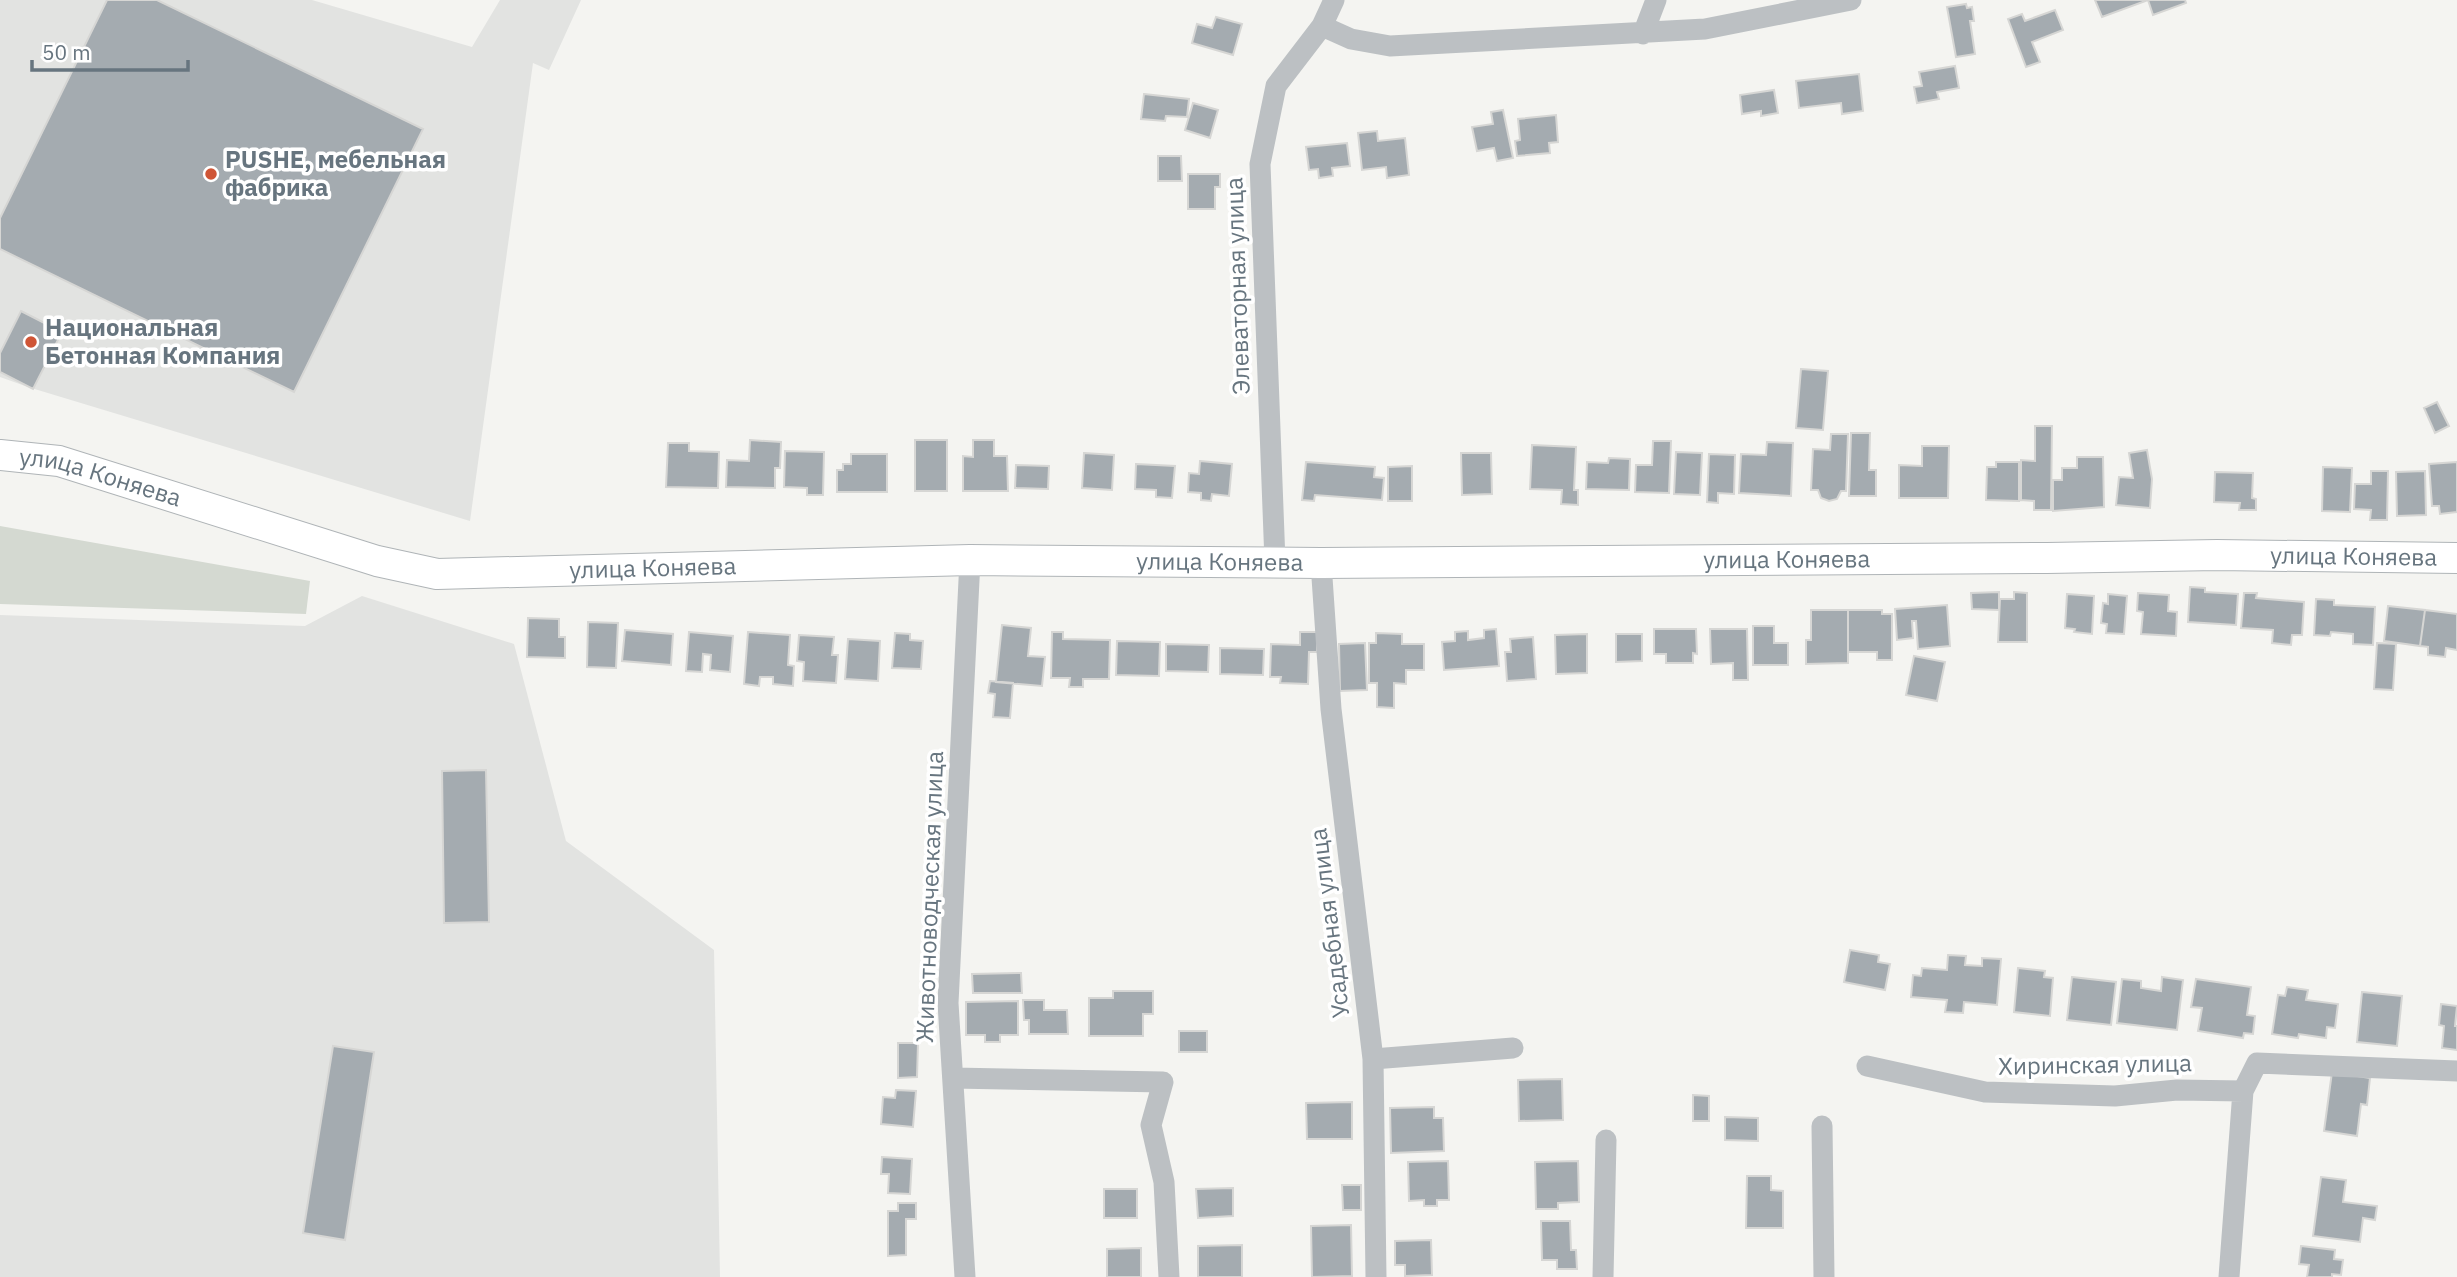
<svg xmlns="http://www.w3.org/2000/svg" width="2457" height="1277" font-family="'IBM Plex Sans',sans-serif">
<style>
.built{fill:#e2e3e1}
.green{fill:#d4d9d1}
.building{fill:#a4abb0;stroke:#d6d6d4;stroke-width:2}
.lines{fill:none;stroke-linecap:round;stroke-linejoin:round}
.secondary-casing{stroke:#afb4b7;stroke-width:32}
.street{stroke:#bcc0c3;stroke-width:21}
.secondary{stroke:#fff;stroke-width:30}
.poi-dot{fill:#cf5536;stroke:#fff;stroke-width:2.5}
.labels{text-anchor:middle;stroke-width:7;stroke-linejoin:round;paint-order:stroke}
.poi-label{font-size:24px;font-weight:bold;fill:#67757f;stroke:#fff;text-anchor:start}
.street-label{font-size:24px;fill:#67757f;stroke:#fff}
</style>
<rect width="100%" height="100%" fill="#f4f4f1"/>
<path class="built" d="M0 0H312L472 47 500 0H581L549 70 533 63 470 521 28 387 0 377Z
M362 596 514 644 566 841 714 950 720 1277H0V615L305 626Z"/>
<path class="green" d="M0 526 310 581 306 614 0 604Z"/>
<path class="building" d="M107 0H157L423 129 294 392 0 249V218Z
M2095 0H2185L2186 3 2153 15 2148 0 2102 17Z
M1966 4 1967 8 1972 7 1974 21H1970L1975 54 1956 57 1947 7Z
M2055 10 2063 30 2032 42 2040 62 2026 67 2008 19 2022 14 2025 21Z
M1216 17 1242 24 1233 55 1192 43 1197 24 1212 28Z
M1955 66 1959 88 1937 92 1939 99 1917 103 1914 87 1922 86 1919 72Z
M1859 74 1863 111 1842 114 1841 103 1799 108 1796 81Z
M1774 90 1778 113 1761 116V111L1742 114 1740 95Z
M1144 94 1189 99 1187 117 1166 116 1165 121 1141 119Z
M1193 103 1218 110 1210 138 1185 130Z
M1503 110 1513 158 1497 161 1494 148 1477 151 1472 127 1493 124 1491 112Z
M1556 115 1558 142 1549 143 1550 153 1517 156 1515 141 1520 140 1518 119Z
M1377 131 1378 141 1405 138 1409 175 1387 178 1386 167 1362 170 1358 133Z
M1347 143 1350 166 1332 168 1333 176 1319 178 1318 169 1309 170 1306 147Z
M1158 156H1181L1182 181H1158Z
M1188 174H1220V187H1215V209H1188Z
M21 311 62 332 33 389 0 372V353Z
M1801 369 1828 371 1823 430 1796 428Z
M2437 402 2449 426 2435 433 2424 408Z
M2035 426H2052L2051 510H2034V501L2021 500V460L2035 461Z
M1851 433H1870L1869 470H1876V496H1849Z
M1831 434H1848L1846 491H1841L1837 499 1829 501 1821 498 1818 490H1811L1813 449 1830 450Z
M750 440 781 442 780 468H775V488L726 487 727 460 749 461Z
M915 440H947V491H915Z
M973 440H994V456H1007L1008 491H963V456L973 457Z
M1653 441H1671L1669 493 1635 492 1636 465H1652Z
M1767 442 1793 443 1791 496 1739 493 1741 454 1766 455Z
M668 443H689V451L719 452 718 488 666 487Z
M1532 445 1576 447 1574 490H1578V505L1561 504 1562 490 1530 489Z
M1922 446H1949L1948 498H1899V465L1922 466Z
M2147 450 2152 479 2150 508 2116 505 2119 477 2133 478 2129 453Z
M785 451 824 452 823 495H807V488L784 487Z
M1676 452 1702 453 1700 495 1674 494Z
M1084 453 1114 455 1112 490 1082 488Z
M1461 453H1491L1492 494 1462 495Z
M851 454H887V492H837V470H843V464H851Z
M1709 454 1735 455 1734 494 1718 493V503L1707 502Z
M2077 457H2103L2104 507 2053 511V480H2062V468H2077Z
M1609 458 1630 459 1629 490 1586 489 1587 462 1608 463Z
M1200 461 1232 464 1229 496 1212 494 1211 501 1201 500V493L1188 492 1189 473 1199 474Z
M1306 462 1375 467 1374 477 1384 478 1382 500 1315 495 1314 501 1302 500Z
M1996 462H2019V501L1986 500 1987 467H1996Z
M2457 462V512L2440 514 2439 506H2432L2429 464Z
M1136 464 1175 466 1172 498 1156 497V490L1135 489Z
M1016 465 1049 466 1048 489 1015 488Z
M1412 466V501H1388V467Z
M2323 467 2352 468 2350 512 2322 511Z
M2371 471H2388L2387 520H2370L2371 510 2354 509 2355 484H2371Z
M2425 471 2426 515 2397 516 2396 472Z
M2215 472 2253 473 2252 498 2256 499V510H2239L2240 503 2214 502Z
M2190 587 2205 588V592L2238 594 2236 625 2188 622Z
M1999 592V610L1972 609 1971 593Z
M2014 592 2027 593V642H1998L2000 599H2014Z
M2138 593 2169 595 2168 611 2177 612 2176 636 2141 634 2143 612 2137 611Z
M2244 593H2257L2256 598 2304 602 2302 635H2292L2291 645 2272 643 2273 630 2241 628Z
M2067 594 2094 596 2092 634 2074 632 2075 629 2065 628Z
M2108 594 2127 596 2124 634 2106 633 2107 624 2101 623 2103 603 2108 604Z
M2316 599 2334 600V605L2375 607 2373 645 2353 644V634L2331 632 2330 636 2314 635Z
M1947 605 1950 646 1918 649 1916 621H1912L1913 638 1897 640 1895 609Z
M2388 606 2425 610 2420 646 2384 641Z
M1811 610H1848V663L1806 664V640H1811Z
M1848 610H1882V614H1892V660H1877V652H1848Z
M2425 610 2457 614V650L2446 648 2445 657 2428 655V647L2420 646Z
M528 618 559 619V637H565V658L527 657Z
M588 622 618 623 616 668 587 667Z
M1002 625 1031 628 1028 656 1045 657 1042 686 996 682Z
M1753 626H1774V643H1788V665H1753Z
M1496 629 1499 666 1444 670 1442 642 1455 641V632L1468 631V640L1484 638V630Z
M1654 629H1696L1697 654 1693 653V663H1666V654H1654Z
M1710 629H1747L1748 680H1733V663L1711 664Z
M625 630 673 634 671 665 622 661Z
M689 632 733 636 730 672 710 670 711 655 703 654 702 672 686 671Z
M748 632 790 635 788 665 794 666 793 686 773 684V677H760L759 686 744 684Z
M1052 632H1063V639L1110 640 1109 679H1083V687H1069L1070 678H1051Z
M1300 632H1317V652H1309L1308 684 1280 683 1281 677H1270L1271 644 1300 645Z
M895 633 910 634V640L923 641 921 669 892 668Z
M1376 633 1402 634V644H1424V670H1406V684L1394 683V708L1377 707V683H1369V643H1376Z
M1587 634V673L1556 674 1555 635Z
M1616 634H1642V661L1616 662Z
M799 635 834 637 832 655H838L836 683 803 681 804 662 797 661Z
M1533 637 1536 679 1507 681 1505 652H1511L1510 639Z
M848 639 880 641 878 681 845 679Z
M1117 641 1160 642 1159 676 1116 675Z
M1365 643 1367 690 1340 691 1339 644Z
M2377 643 2396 644 2393 690 2374 689Z
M1166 644 1209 645 1208 672 1166 671Z
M1220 648 1264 649 1263 675 1220 674Z
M1914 656 1945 662 1937 701 1906 695Z
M990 681 1013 683 1010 718 993 717 995 694 988 693Z
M486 770 489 922 444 923 442 771Z
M1850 950 1879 955 1878 962 1890 964 1885 990 1844 982Z
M1948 955 1966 956 1965 965 1982 966V958L2001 959 1997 1005 1964 1002 1963 1013 1945 1012 1947 1000 1911 997 1913 975 1921 976 1922 968 1947 970Z
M2018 968 2045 971 2044 977 2053 978 2050 1016 2014 1012Z
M1021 973 1022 993H973L972 974Z
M2072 977 2116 982 2111 1025 2067 1020Z
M2162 977 2183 980 2177 1030 2117 1023 2122 979 2141 981V988L2161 991Z
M2196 979 2251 987 2247 1015 2255 1016 2253 1034 2244 1033 2243 1038 2198 1031 2202 1008 2191 1007Z
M2287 987 2308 990 2306 1000 2338 1004 2335 1028 2327 1027 2326 1038 2299 1034 2298 1038 2272 1034 2278 995 2285 996Z
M1113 991H1153V1014H1143V1036H1089V998H1113Z
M2362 992 2402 996 2397 1046 2357 1042Z
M1023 1000H1044V1010H1067L1068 1034H1029V1020H1024Z
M1018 1001V1035H1000V1042H985V1035H966V1002Z
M2441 1004 2457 1006 2455 1026H2457V1050L2442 1048 2444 1026 2439 1025Z
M1179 1031H1207V1052H1179Z
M898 1043H918L917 1077 898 1078Z
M333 1046 374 1052 345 1240 303 1233Z
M2332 1072 2370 1078 2367 1105 2361 1104 2357 1136 2324 1131Z
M1562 1079 1563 1120 1519 1121 1518 1080Z
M896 1090 916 1091 913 1127 881 1124 883 1097 895 1098Z
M1693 1095 1709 1096V1121H1693Z
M1352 1102V1139H1307L1306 1103Z
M1434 1107V1118H1443L1444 1151 1391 1153 1390 1108Z
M1725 1117 1758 1118V1141L1725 1140Z
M882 1157 912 1159 910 1194 888 1193 889 1174H881Z
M1448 1161 1449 1200H1437V1206H1424V1200L1409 1201 1408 1162Z
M1578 1161 1579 1202 1558 1203V1209H1536L1535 1162Z
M1747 1176H1771V1190L1783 1191V1228H1746Z
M2321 1177 2346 1180 2343 1202 2377 1206 2375 1220 2363 1218 2360 1242 2313 1236Z
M1342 1185H1361V1210H1343Z
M1233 1188V1216L1198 1218 1196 1189Z
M1104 1189H1137V1218H1104Z
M898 1203H916V1219H906V1255L888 1256V1211H898Z
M1541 1221H1570L1571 1250H1576L1577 1269H1557V1260H1542Z
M1351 1225 1352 1276 1312 1277 1311 1226Z
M1431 1240 1432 1275 1405 1276V1265H1395V1241Z
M1242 1245V1277H1198V1246Z
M2301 1246 2335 1250 2334 1259 2343 1260 2341 1275 2332 1274V1277H2307L2309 1265 2299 1264Z
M1141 1248V1277H1107V1249Z"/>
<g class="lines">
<g class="secondary-casing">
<g id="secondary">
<path id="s1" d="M0 455 59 461 377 561 437 574 970 560 1321 563 2047 558 2217 555 2457 558"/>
</g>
</g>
<path class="street" d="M1322 26 1351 39 1390 46 1705 29 1851 0
M1643 34 1656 0
M1275 562 1260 164 1276 86 1322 26 1334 0
M1321 563 1331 709 1373 1059 1376 1277
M1373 1059 1513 1048
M1867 1066 1985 1092 2115 1096 2177 1090 2243 1091 2257 1063 2457 1071
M953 1078 1163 1082 1151 1125 1164 1182 1169 1277
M1822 1126 1824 1277
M965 1277 948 1003 970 560
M1603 1277 1606 1140
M2229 1277 2243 1091"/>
<use href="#secondary" class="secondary"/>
</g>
<g class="poi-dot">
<circle cx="211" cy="174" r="7"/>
<circle cx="31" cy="342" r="7"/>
</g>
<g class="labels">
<g class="poi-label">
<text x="225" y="168">PUSHE, мебельная<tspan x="225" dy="28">фабрика</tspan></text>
<text x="45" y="336">Национальная<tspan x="45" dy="28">Бетонная Компания</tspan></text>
</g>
<g class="street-label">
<text transform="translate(1238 286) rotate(-92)" y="8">Элеваторная улица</text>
<text dy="8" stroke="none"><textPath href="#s1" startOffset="103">улица Коняева</textPath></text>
<text dy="8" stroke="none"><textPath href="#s1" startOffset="2371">улица Коняева</textPath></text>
<text dy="8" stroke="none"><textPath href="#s1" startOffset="1804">улица Коняева</textPath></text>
<text dy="8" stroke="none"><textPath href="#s1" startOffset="1237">улица Коняева</textPath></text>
<text dy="8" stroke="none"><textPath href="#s1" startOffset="670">улица Коняева</textPath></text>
<text transform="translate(930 897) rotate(-88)" y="8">Животноводческая улица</text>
<text transform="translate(1330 923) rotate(-97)" y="8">Усадебная улица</text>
<text transform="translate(2095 1065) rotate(-1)" y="8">Хиринская улица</text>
</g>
</g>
<path d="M32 60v10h156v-10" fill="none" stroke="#67757f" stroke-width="3.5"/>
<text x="42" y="60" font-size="21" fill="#67757f" stroke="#ffffff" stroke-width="5" paint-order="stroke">50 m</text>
</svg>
